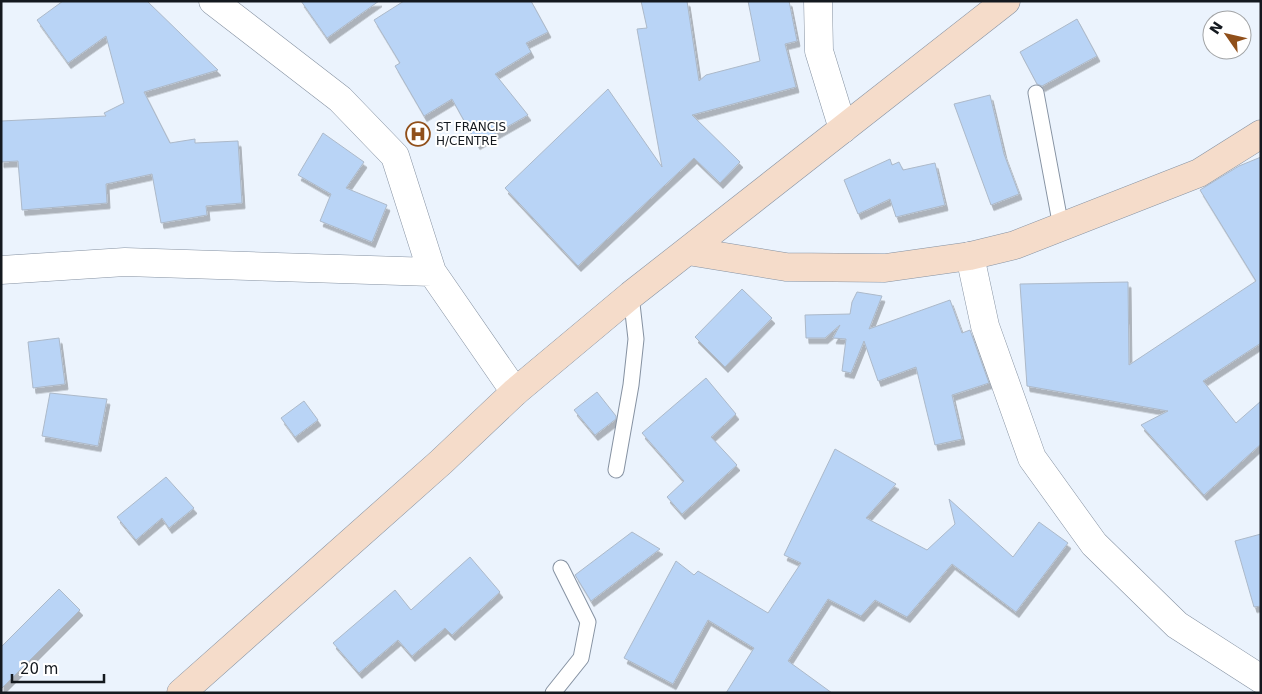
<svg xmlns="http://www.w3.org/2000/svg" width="1262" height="694" font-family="'DejaVu Sans',sans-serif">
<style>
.building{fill:#b9d4f6;stroke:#acb9c9;filter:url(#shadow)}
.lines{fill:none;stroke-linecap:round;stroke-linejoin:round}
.lane-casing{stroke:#8692a2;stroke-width:17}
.street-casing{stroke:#8692a2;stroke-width:29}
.secondary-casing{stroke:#8692a2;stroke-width:29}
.lane{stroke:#fff;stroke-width:15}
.street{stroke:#fff;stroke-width:28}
.secondary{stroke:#f5dcca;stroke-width:28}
.labels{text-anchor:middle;stroke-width:4;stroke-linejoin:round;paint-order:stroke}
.poi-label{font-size:12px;fill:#14191f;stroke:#fff;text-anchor:start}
</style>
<defs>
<filter id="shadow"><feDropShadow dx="3" dy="5.5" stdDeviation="0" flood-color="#0004"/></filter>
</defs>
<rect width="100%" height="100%" fill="#ebf3fd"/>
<path class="building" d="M63 1H147L218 70 144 92 170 143 195 139V143L238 141 242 203 206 206 207 215 161 223 152 174 106 184 107 203 22 210 18 161 1 162V121L106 116 104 113 124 103 106 36 68 63 37 20Z
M301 1H379L327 38Z
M404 1H531L548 32 526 43 531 52 495 74 528 115 477 144 452 99 424 116 395 66 400 63 374 20Z
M641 1H687L699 81 706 75 760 61 748 1H789L797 41 785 44 796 87 692 115 740 162 720 183 694 158 578 266 505 188 608 89 662 167 637 29 647 28Z
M1077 19 1097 56 1042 86 1037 84 1020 52Z
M990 95 1004 154 1019 194 991 205 954 104Z
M323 133 364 162 346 188 387 205 372 242 320 221 331 194 298 175Z
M1261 157V343L1203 381 1236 423 1261 401V444L1204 495 1141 425 1168 411 1027 386 1020 284 1128 282 1129 365 1256 281 1200 190 1239 166Z
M890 159 892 165 899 162 903 170 935 163 945 205 896 217 890 199 858 214 844 180Z
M742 289 772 318 725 367 695 337Z
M857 292 882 296 869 329 950 300 962 333 970 330 989 383 952 395 962 439 935 445 916 367 878 381 864 341 851 373 842 371 846 339 833 338 840 325 825 338H806L805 315 850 314 852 302Z
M59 338 65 384 33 388 28 342Z
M706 378 736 414 711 437 737 465 682 514 667 497 684 481 642 433Z
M597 392 616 416V419L595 435 574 410Z
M50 393 107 399 98 446 42 436Z
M304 401 318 420 295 437 281 418Z
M835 449 896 484 866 518 927 550 955 524 949 499 1013 557 1039 522 1068 543 1016 612 952 564 907 617 875 600 861 616 828 599 788 661 832 693H726L754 648 708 620 673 684 624 658 676 561 694 575 698 571 768 613 801 563 784 555Z
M166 477 194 508 169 528 162 518 136 540 117 517Z
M632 532 660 549 591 601 575 575Z
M1261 534V606L1254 607 1235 541Z
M470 557 500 592 452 635 445 628 412 656 398 640 359 673 333 643 395 590 411 610Z
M59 589 80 610 1 689V647Z"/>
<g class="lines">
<g class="lane-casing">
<path id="lane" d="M1036 93 1061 227
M616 470 631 385 636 339 631 295
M553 693 581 658 588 622 561 568"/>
</g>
<g class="street-casing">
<path id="street" d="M213 1 340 99 395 156 432 272
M818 1 819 51 843 129
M970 256 985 326 1032 458 1094 544 1177 625 1261 679
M1 270 125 262 432 272 515 392"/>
</g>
<g class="secondary-casing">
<path id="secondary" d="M688 251 786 267 885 268 970 256 1015 245 1199 173 1261 134
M181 693 441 462 515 392 631 295 1006 1"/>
</g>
<use href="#lane" class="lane"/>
<use href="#street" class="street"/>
<use href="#secondary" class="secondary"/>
</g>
<defs>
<g id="hospital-ring" transform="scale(1.25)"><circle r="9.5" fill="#fff" stroke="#904f1a" stroke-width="1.5"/><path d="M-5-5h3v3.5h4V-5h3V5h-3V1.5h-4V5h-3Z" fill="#904f1a"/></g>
</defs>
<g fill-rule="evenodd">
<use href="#hospital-ring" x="418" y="134"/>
</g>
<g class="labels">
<g class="poi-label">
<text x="436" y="131">ST FRANCIS<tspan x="436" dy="14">H/CENTRE</tspan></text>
</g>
</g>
<rect width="1262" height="694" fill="none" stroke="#14191f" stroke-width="5"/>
<g transform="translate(1227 35) rotate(304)"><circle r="24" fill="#ffffff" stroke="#a1a3a5"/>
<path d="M0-4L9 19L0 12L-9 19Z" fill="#904f1a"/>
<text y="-8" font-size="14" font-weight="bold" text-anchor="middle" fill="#14191f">N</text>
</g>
<path d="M12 674v8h92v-8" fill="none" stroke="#14191f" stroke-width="2.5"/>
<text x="20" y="674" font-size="15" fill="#14191f" stroke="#ffffff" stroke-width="4" paint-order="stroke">20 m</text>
</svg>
